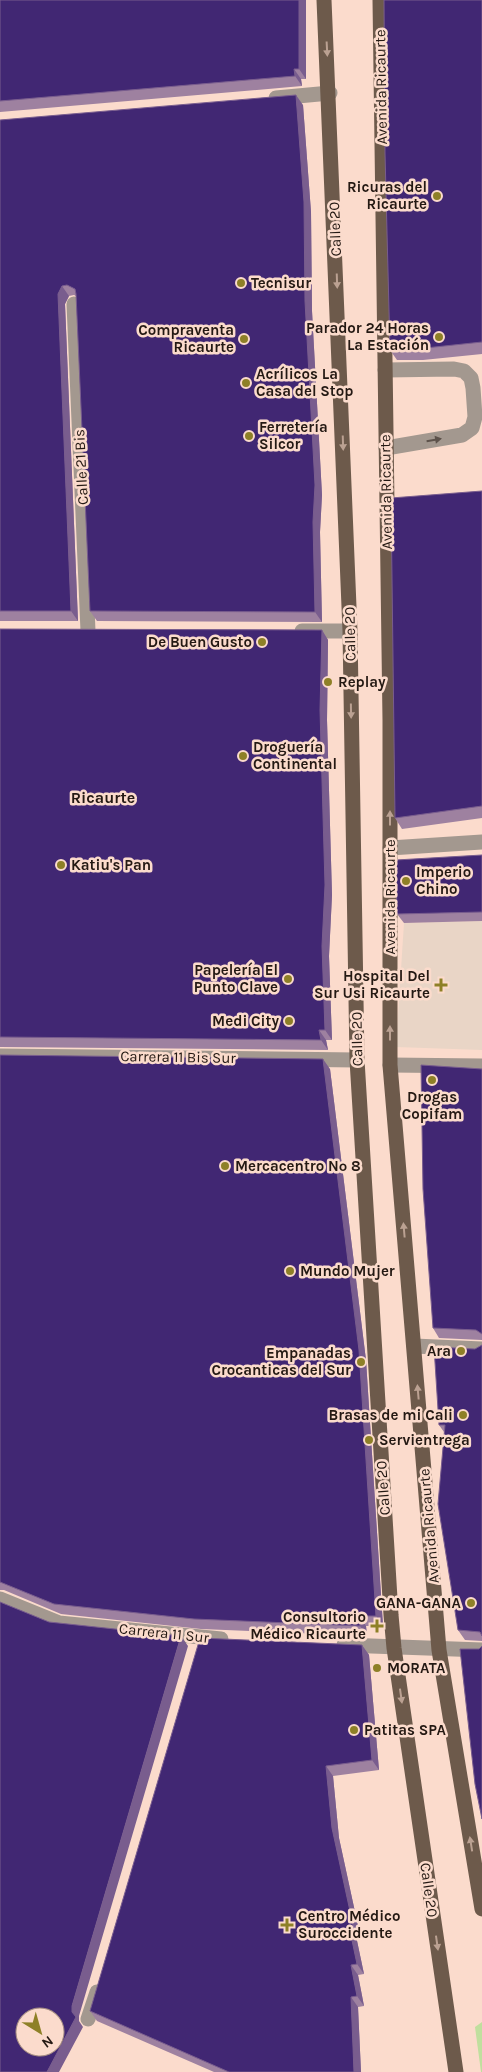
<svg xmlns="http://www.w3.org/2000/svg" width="482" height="2072" font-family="Karla,sans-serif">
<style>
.medical{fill:#e9d5c6}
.green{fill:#c0df9e}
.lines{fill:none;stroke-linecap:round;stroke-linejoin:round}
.minor{stroke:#a3988f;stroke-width:15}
.major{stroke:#6d5a4b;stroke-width:15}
.wall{fill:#9e81a0}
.shaded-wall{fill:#795d8e}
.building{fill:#412773;stroke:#795d8e;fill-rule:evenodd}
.oneway{fill:#bba192}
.oneway2{fill:#5d524b}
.poi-dot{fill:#8e8027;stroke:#fbdbcc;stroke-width:2}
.labels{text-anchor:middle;stroke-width:5;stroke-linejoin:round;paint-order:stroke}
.street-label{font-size:15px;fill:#241913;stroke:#fbdbcc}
.poi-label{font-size:15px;font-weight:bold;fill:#241913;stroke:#fbdbcc;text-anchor:start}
.neighbourhood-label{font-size:16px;font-weight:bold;fill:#241913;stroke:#fbdbcc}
</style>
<rect width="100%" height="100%" fill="#fbdbcc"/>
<path class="medical" d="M482 921V1050L396 1047 404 923Z"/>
<path class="green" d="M482 2022V2072H481L475 2027Z"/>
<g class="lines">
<path class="minor" d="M276 98 330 93
M74 304 88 631
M385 370 454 369 464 371 471 378 473 388 475 417 472 428 462 435 386 448
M302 631H350
M390 848 482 842
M0 1056 357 1060
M390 1065 482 1066
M414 1346 482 1349
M0 1599 59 1623 221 1639
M344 1645 482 1650
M88 2019 97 1992"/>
<path class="major" d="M324 0 350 631 357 1060 391 1615 394 1648 456 2072
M380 0 390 720V1065L439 1650 482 1909"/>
</g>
<path class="wall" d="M0 0H306V79H301L302 86 0 112Z
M482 0V354L423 360H397L390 350Z
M303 105 311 212 312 311 322 495 320 532 322 622 97 621 90 611 76 296 74 295 69 296 65 304 78 621H0V120Z
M482 491V818L402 829 395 818Z
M0 629 322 630 328 640 327 720 332 895 329 956 332 1040H326L328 1050 0 1047Z
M482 855V921L404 923 397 914Z
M0 1055 330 1069 366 1360 383 1626H366L367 1636 201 1629 61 1614 4 1590H0Z
M482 1069V1340L439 1338 433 1328Z
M482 1345V1641L465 1640 458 1630 444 1432 439 1425 475 1349Z
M362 1645 369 1655 379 1770 333 1776 339 1838 360 1935 356 1936 364 1974 358 1975 364 2006 358 2007 361 2072H214L97 2021 90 2011Z"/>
<path class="shaded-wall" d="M299 0H306V79L299 69Z
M294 69 301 79 302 86 295 76Z
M296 95 303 105 311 212 312 311 322 495 320 532 322 622 315 612Z
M62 286 69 296 65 304 78 621 71 611 58 294Z
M322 630 328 640 327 720 332 895 329 956 332 1040 325 1030 322 946 320 710Z
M319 1030 326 1040 328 1050 321 1040Z
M323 1059 330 1069 366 1360 383 1626 376 1616Z
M359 1616 366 1626 367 1636 360 1626Z
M181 1636 188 1646 79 2016V2021L83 2027 59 2072H47L72 2012V2006Z
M362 1645 369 1655 379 1770 372 1760Z
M326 1766 333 1776 339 1838 360 1935 353 1925 332 1828Z
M349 1926 356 1936 364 1974 357 1964Z
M351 1965 358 1975 364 2006 357 1996Z
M351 1997 358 2007 361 2072H354Z"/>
<path class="building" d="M0 0H299V69H294L295 76 0 101Z
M384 0H482V342L416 349 390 350 385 153Z
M296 95 304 202 305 301 315 485 313 522 315 612 90 611 76 294 75 289 67 285 62 286 58 294 71 611H0V120Z
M482 491V806L395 818 391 498Z
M0 629 322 630 320 710 325 885 322 946 325 1030H319L321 1040 0 1037Z
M482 855V912L397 914 396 860Z
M0 1055 323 1059 359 1350 376 1616H359L360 1626 194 1619 54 1604 0 1582Z
M421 1065 482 1069V1334L476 1330 433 1328 423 1189Z
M482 1345V1636L480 1632 458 1630 438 1504 445 1425H439L434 1347 475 1349Z
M0 1602 49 1622 181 1636 72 2006V2012L76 2017 47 2072H0ZM25 2017H55V2047H25Z
M200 1638 362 1645 372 1760 326 1766 332 1828 353 1925 349 1926 357 1964 351 1965 357 1996 351 1997 354 2072H229L90 2011Z
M482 1646V1819L475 1784 460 1649H479Z"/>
<defs><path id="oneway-solid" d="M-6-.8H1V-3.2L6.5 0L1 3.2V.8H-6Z" transform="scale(1.25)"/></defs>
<g class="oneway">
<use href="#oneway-solid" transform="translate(327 49) rotate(87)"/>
<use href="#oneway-solid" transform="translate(337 281) rotate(88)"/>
<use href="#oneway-solid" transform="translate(343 443) rotate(88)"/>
<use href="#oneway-solid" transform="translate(351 711) rotate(89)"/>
<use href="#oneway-solid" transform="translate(390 818) rotate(-90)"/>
<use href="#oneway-solid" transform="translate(390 1033) rotate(-90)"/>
<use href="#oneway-solid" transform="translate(404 1230) rotate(-95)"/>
<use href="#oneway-solid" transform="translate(418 1392) rotate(-95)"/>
<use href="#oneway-solid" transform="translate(401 1696) rotate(82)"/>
<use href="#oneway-solid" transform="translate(471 1844) rotate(-99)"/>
<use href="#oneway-solid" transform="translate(437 1943) rotate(82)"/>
</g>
<use class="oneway2" href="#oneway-solid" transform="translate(434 440) rotate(-10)"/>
<g class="poi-dot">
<circle cx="437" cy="196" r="5"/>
<circle cx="241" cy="283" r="5"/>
<circle cx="439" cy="337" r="5"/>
<circle cx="244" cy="339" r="5"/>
<circle cx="246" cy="383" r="5"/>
<circle cx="249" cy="436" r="5"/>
<circle cx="262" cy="642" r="5"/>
<circle cx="328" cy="682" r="5"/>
<circle cx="243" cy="756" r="5"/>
<circle cx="61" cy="865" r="5"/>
<circle cx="406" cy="881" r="5"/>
<circle cx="288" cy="979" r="5"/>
<path d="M438.5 977.5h5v5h5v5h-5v5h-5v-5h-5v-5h5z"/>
<circle cx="289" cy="1021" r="5"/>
<circle cx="432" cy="1080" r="5"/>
<circle cx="225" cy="1166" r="5"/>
<circle cx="290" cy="1271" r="5"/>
<circle cx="461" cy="1351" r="5"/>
<circle cx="361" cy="1362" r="5"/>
<circle cx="463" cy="1415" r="5"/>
<circle cx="369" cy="1440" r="5"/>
<circle cx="471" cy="1603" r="5"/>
<path d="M374.5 1618.5h5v5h5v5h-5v5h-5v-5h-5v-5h5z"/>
<circle cx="377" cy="1668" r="5"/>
<circle cx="354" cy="1730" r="5"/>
<path d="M284.5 1917.5h5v5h5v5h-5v5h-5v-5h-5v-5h5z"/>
</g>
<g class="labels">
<g class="street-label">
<text transform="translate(381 87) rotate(-91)" y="5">Avenida Ricaurte</text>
<text transform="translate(335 229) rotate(-92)" y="5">Calle 20</text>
<text transform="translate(81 467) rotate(-93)" y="5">Calle 21 Bis</text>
<text transform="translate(386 492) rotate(-91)" y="5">Avenida Ricaurte</text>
<text transform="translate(350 634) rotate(-91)" y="5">Calle 20</text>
<text transform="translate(390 897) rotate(-90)" y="5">Avenida Ricaurte</text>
<text transform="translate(357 1039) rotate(-91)" y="5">Calle 20</text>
<text transform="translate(178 1057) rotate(1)" y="5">Carrera 11 Bis Sur</text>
<text transform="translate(383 1488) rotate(-94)" y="5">Calle 20</text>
<text transform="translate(429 1526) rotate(-95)" y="5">Avenida Ricaurte</text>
<text transform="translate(164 1633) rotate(6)" y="5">Carrera 11 Sur</text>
<text transform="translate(429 1890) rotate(82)" y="5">Calle 20</text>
</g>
<g class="poi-label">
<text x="427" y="192" text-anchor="end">Ricuras del<tspan x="427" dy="17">Ricaurte</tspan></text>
<text x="251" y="288">Tecnisur</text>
<text x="429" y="333" text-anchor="end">Parador 24 Horas<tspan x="429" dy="17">La Estación</tspan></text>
<text x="234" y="335" text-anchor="end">Compraventa<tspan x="234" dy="17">Ricaurte</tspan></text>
<text x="256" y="379">Acrílicos La<tspan x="256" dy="17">Casa del Stop</tspan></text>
<text x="259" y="432">Ferretería<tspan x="259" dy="17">Silcor</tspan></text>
<text x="252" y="647" text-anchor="end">De Buen Gusto</text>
<text x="338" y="687">Replay</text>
<text x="253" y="752">Droguería<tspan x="253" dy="17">Continental</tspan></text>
<text x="71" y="870">Katiu's Pan</text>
<text x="416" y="877">Imperio<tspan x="416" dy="17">Chino</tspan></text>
<text x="278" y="975" text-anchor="end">Papelería El<tspan x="278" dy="17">Punto Clave</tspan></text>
<text x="430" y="981" text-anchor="end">Hospital Del<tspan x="430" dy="17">Sur Usi Ricaurte</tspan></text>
<text x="279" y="1026" text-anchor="end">Medi City</text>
<text x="432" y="1102" text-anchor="middle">Drogas<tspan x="432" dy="17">Copifam</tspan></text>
<text x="235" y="1171">Mercacentro Nº 8</text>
<text x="300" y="1276">Mundo Mujer</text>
<text x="451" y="1356" text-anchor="end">Ara</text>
<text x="351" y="1358" text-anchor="end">Empanadas<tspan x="351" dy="17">Crocanticas del Sur</tspan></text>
<text x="453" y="1420" text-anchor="end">Brasas de mi Cali</text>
<text x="379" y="1445">Servientrega</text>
<text x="461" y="1608" text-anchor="end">GANA-GANA</text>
<text x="366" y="1622" text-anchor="end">Consultorio<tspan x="366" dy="17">Médico Ricaurte</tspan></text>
<text x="387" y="1673">MORATA</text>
<text x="364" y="1735">Patitas SPA</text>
<text x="298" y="1921">Centro Médico<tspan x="298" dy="17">Suroccidente</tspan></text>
</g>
<g class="neighbourhood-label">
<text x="103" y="803">Ricaurte</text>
</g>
</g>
<g transform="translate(40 2032) rotate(143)"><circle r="24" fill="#fbdbcc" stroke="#a58d82"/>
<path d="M0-4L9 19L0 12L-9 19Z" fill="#8e8027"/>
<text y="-8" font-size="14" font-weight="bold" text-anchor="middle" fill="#241913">N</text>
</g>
</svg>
